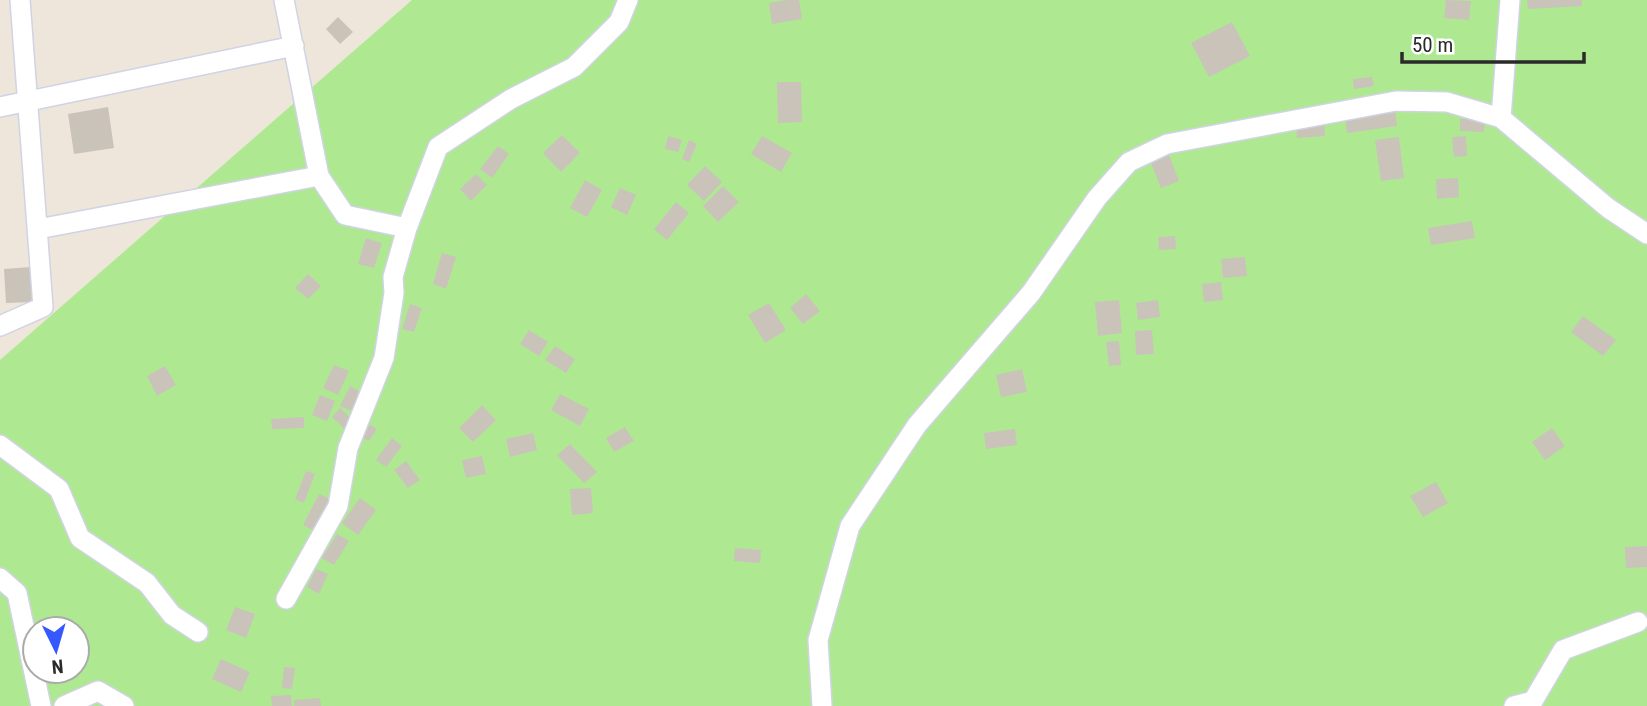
<svg xmlns="http://www.w3.org/2000/svg" width="1647" height="706" font-family="'Roboto Condensed',sans-serif">
<style>
.green{fill:#aee992;fill-rule:evenodd}
.building{fill:#c9c3ba}
.lines{fill:none;stroke-linecap:round;stroke-linejoin:round}
.minor-casing{stroke:#d0d3e4;stroke-width:22}
.minor{stroke:#fff;stroke-width:19}
</style>
<rect width="100%" height="100%" fill="#eee6db"/>
<path class="green" d="M412 0H1647V706H0V360ZM35 629H77V671H35Z"/>
<path class="building" d="M787 0H799L802 19 772 24 769 3Z
M1446 0 1471 1 1469 20 1444 18Z
M1527 0H1582V6L1528 9Z
M338 17 353 32 340 44 326 29Z
M1232 22 1250 56 1209 77 1191 43Z
M1372 77 1374 86 1354 89 1353 79Z
M777 82H801L802 122 778 123Z
M108 107 114 148 74 154 68 114Z
M1395 109 1397 126 1347 133 1345 116Z
M1324 119 1325 136 1297 138 1296 121Z
M1460 119H1485L1484 132 1460 131Z
M562 135 580 153 561 172 543 153Z
M668 136 682 140 678 152 665 149Z
M762 136 792 153 781 172 751 154Z
M1466 136 1467 156 1454 157 1452 137Z
M1399 137 1404 178 1381 181 1375 140Z
M689 140 697 144 689 162 682 159Z
M498 146 509 154 492 178 480 169Z
M1168 152 1179 181 1161 188 1149 158Z
M705 166 722 182 704 201 687 185Z
M476 174 487 185 471 201 460 189Z
M1458 178 1459 197 1437 199 1436 179Z
M585 180 602 190 587 217 570 208Z
M723 186 739 202 718 222 703 206Z
M620 188 636 195 627 215 611 207Z
M676 202 689 213 667 240 654 229Z
M1472 221 1475 238 1431 245 1428 228Z
M1175 236 1176 249 1159 250 1158 237Z
M366 238 382 243 374 268 358 264Z
M442 253 456 257 446 289 433 284Z
M1245 257 1247 276 1223 278 1221 259Z
M31 267 33 302 6 303 4 269Z
M308 274 321 286 308 299 295 288Z
M1221 282 1223 300 1204 302 1202 284Z
M806 294 820 311 803 324 790 308Z
M1119 300 1122 333 1098 336 1095 302Z
M1158 300 1160 317 1138 320 1136 303Z
M769 303 786 330 765 343 748 315Z
M410 304 422 308 414 332 402 329Z
M1583 316 1616 340 1603 356 1571 332Z
M529 330 548 342 539 356 520 344Z
M1152 330 1154 354 1136 355 1135 331Z
M1119 341 1121 365 1109 366 1106 342Z
M555 346 575 359 566 373 545 360Z
M334 365 349 371 338 395 323 388Z
M165 366 176 385 157 396 147 376Z
M1022 369 1027 392 1001 397 996 375Z
M350 386 361 392 351 411 340 406Z
M560 394 589 409 580 426 551 410Z
M320 395 335 401 327 421 312 415Z
M482 405 496 420 473 442 459 428Z
M340 408 355 422 347 431 332 417Z
M304 417V428L272 429 271 419Z
M365 422 377 429 369 441 358 435Z
M625 427 634 441 614 452 606 438Z
M1552 428 1565 446 1545 460 1532 442Z
M1015 429 1017 445 986 449 984 433Z
M533 433 537 450 510 457 506 439Z
M392 438 402 446 386 467 376 460Z
M570 444 597 472 584 483 557 455Z
M482 456 486 474 466 478 462 460Z
M406 461 420 480 408 488 394 470Z
M306 471 315 474 304 503 295 499Z
M1436 482 1448 503 1423 517 1410 496Z
M591 488 593 513 572 515 570 489Z
M319 494 332 500 315 531 303 525Z
M360 498 376 510 358 535 342 523Z
M337 534 349 541 334 565 322 558Z
M1647 546V567L1626 568 1625 547Z
M735 548 761 550 760 563 734 561Z
M316 569 328 574 319 594 307 587Z
M235 607 255 614 246 638 226 630Z
M221 659 250 672 241 692 212 679Z
M284 667 295 668 292 689 282 688Z
M291 695 292 706H272L271 696Z
M320 698 321 706H294V700Z"/>
<g class="lines">
<g class="minor-casing">
<path id="minor" d="M284 0 319 176
M0 107 294 46
M1501 118 1510 0
M38 229 319 176 345 215 407 228 438 147 511 99 574 67 619 22 628 0
M0 326 43 307 20 0
M0 445 59 489 80 538 147 583 172 615 198 632
M0 578 17 593 41 706
M286 599 338 506 348 448 384 358 394 293 393 277 407 228
M64 706 98 691 124 706
M822 706 818 640 850 526 917 425 1031 293 1097 198 1129 162 1167 144 1396 101 1447 102 1501 118 1608 208 1647 234
M1514 706 1533 701 1563 650 1638 622"/>
</g>
<use href="#minor" class="minor"/>
</g>
<g transform="translate(56 650) rotate(175)"><circle r="33" fill="#ffffff" stroke="#aaaaaa" stroke-width="2"/>
<path d="M0-5L12 26L0 18L-12 26Z" fill="#3658ff"/>
<text y="-10" font-size="19" font-weight="bold" text-anchor="middle" fill="#2a2a2a">N</text>
</g>
<path d="M1402 52v10h182v-10" fill="none" stroke="#2a2a2a" stroke-width="3.5"/>
<text x="1412" y="52" font-size="21" fill="#2a2a2a" stroke="#ffffff" stroke-width="5" paint-order="stroke">50 m</text>
</svg>
